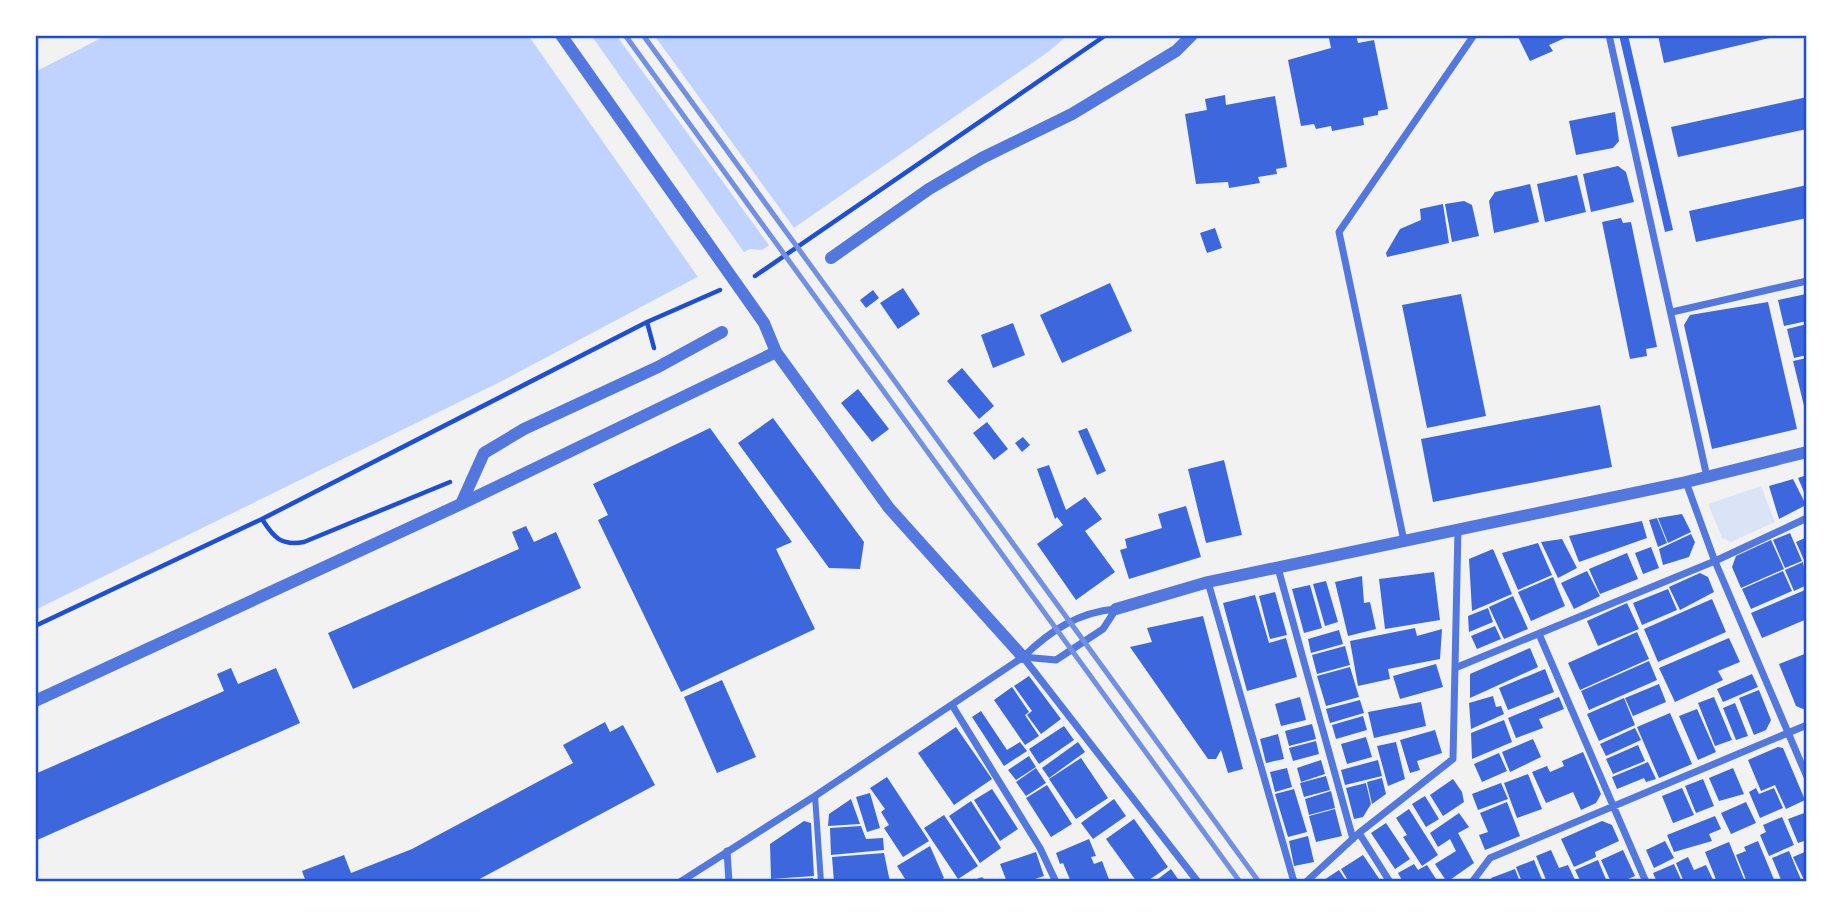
<svg xmlns="http://www.w3.org/2000/svg" width="1842" height="917" font-family="'Playfair Display',serif">
<style>
.green{fill:#dbe4f7}
.water{fill:#bfd3fe}
.pier{fill:#f2f2f2}
.building{fill:#3d67dc}
.lines{fill:none;stroke-linecap:round;stroke-linejoin:round}
.path{stroke:#1d4ed8;stroke-width:4.5}
.pedestrian{stroke:#5277de;stroke-width:6}
.minor{stroke:#5277de;stroke-width:7}
.tertiary{stroke:#5277de;stroke-width:12}
.rail{stroke:#7290e2;stroke-width:5}
.neatline{fill:none;stroke:#1d4ed8;stroke-width:2.5}
</style>
<rect width="100%" height="100%" fill="#f2f2f2"/>
<path class="green" d="M1761 486 1775 522 1731 542 1722 538 1708 504Z"/>
<path class="water" d="M107 35H1068L1048 52 762 250 750 249 500 382 35 610V72Z"/>
<path class="pier" d="M528 35H591L746 255 700 280Z
M616 35H654L797 232 771 248Z"/>
<path class="building" d="M1356 35 1358 43 1374 40 1388 109 1378 111V115L1363 118 1364 125 1332 131 1331 126 1316 129 1314 124 1301 126 1288 60 1331 48 1329 38Z
M1517 35H1572L1549 45 1553 51 1530 61Z
M1619 35H1628L1673 230 1665 232Z
M1658 35H1778V36L1664 63Z
M1225 95 1226 105 1275 96 1287 167 1276 169 1277 174 1258 177 1260 183 1229 188 1228 182 1196 184 1185 114 1207 110 1205 99Z
M1807 97V129L1678 157 1671 127Z
M1615 112 1619 141 1613 148 1576 155 1569 121Z
M1618 166 1626 172 1634 202 1591 212 1583 174Z
M1577 175 1586 212 1545 222 1537 184Z
M1530 184 1539 222 1494 233 1489 201 1495 192Z
M1807 185V218L1696 242 1689 211Z
M1464 201 1472 205 1479 236 1452 242 1445 204Z
M1443 204 1449 243 1387 257 1386 253 1400 229 1421 220 1420 209Z
M1621 218 1623 223 1631 222 1657 347 1646 349 1647 356 1630 359 1602 222Z
M1215 228 1222 248 1207 253 1200 233Z
M1110 283 1132 331 1062 363 1040 315Z
M903 288 920 314 898 329 880 303Z
M873 290 879 298 866 308 860 300Z
M1461 294 1486 416 1427 428 1402 305Z
M1806 294 1807 321 1784 326 1778 300Z
M1768 302 1797 429 1712 449 1684 325 1690 315Z
M1013 323 1025 355 993 368 981 335Z
M1807 324V355L1794 358 1787 329Z
M1807 358V414H1806L1793 361Z
M962 368 994 406 979 419 947 381Z
M858 389 889 429 872 442 841 403Z
M1600 405 1612 467 1433 502 1421 439Z
M773 418 864 542 860 569 829 568 738 443Z
M987 422 1008 449 994 460 973 433Z
M710 428 792 542 776 549 815 629 681 692 598 520 608 515 593 484Z
M1087 428 1106 471 1097 475 1078 431Z
M1023 437 1030 445 1022 452 1015 443Z
M1224 460 1242 535 1206 543 1188 469Z
M1049 465 1066 510 1085 497 1102 519 1085 531 1115 572 1076 600 1037 544 1063 525 1057 517 1055 519 1037 469Z
M1807 475V499L1798 478Z
M1793 479 1806 505 1779 519 1769 486Z
M1186 506 1201 557 1129 579 1120 550 1127 548 1125 539 1162 528 1158 514Z
M1682 514 1691 532 1668 543 1658 518Z
M1657 518 1667 543 1658 547 1649 520Z
M1642 521 1647 538 1579 562 1569 536Z
M526 526 534 542 556 532 581 588 353 689 328 633 519 549 512 532Z
M1790 533 1802 561 1785 568 1773 540Z
M1691 534 1695 542 1689 557 1663 565 1659 549Z
M1807 537V567L1796 542Z
M1562 539 1577 568 1558 578 1541 542Z
M1771 540 1784 569 1741 588 1732 567 1736 556Z
M1538 543 1552 575 1518 590 1502 553Z
M1651 547 1659 568 1643 574 1635 553Z
M1493 549 1512 594 1472 611 1469 559Z
M1627 553 1638 579 1600 594 1589 569Z
M1803 562 1807 585 1794 591 1785 570Z
M1587 571 1600 596 1574 609 1561 583Z
M1783 571 1792 591 1751 609 1742 589Z
M1434 572 1440 620 1385 629 1379 579Z
M1700 573 1708 577 1714 592 1680 610 1669 587Z
M1362 576 1364 603 1370 602 1376 629 1348 636 1335 582Z
M1553 577 1565 606 1531 621 1518 592Z
M1326 581 1338 622 1325 626 1313 584Z
M1310 585 1322 628 1304 633 1292 589Z
M1668 589 1677 610 1642 625 1633 603Z
M1805 590 1807 619 1762 638 1751 613Z
M1275 592 1287 635 1270 639 1259 596Z
M1255 595 1269 643 1286 638 1297 677 1247 691 1223 603Z
M1513 596 1528 629 1504 639 1489 607Z
M1712 599 1726 632 1658 662 1644 629Z
M1627 603 1639 629 1598 646 1587 621Z
M1488 608 1493 622 1469 632 1468 616Z
M1203 616 1243 769 1228 773 1221 750 1216 759H1208L1130 647 1152 642 1147 628Z
M1495 626 1501 639 1477 649 1471 636Z
M1415 628 1417 636 1442 629 1440 659 1388 669 1390 679 1358 686 1350 641Z
M1339 630 1343 644 1311 653 1308 639Z
M1637 632 1649 659 1580 690 1568 663Z
M1729 638 1740 662 1718 671 1723 680 1675 702 1659 668Z
M1345 646 1350 665 1317 674 1312 655Z
M1530 648 1538 667 1470 698V674Z
M1807 653V708L1803 709 1796 706 1779 664Z
M1649 661 1657 680 1589 710 1581 691Z
M1436 664 1443 687 1400 699 1393 676Z
M1350 667 1359 697 1326 706 1317 676Z
M231 668 238 684 276 668 300 723 35 841V774L224 691 217 674Z
M1545 669 1554 692 1508 710 1499 688Z
M1752 674 1758 687 1723 702 1717 689Z
M1029 676 1061 719 1041 734 1027 715 1032 711 1014 686Z
M722 680 756 757 717 773 684 697Z
M1659 684 1666 702 1633 716 1625 698Z
M1012 687 1029 712 1025 715 1039 736 1025 745 994 700Z
M1759 690 1771 720 1766 730 1754 735 1739 698Z
M1493 696 1496 707 1501 706 1504 714 1471 729 1469 703Z
M1300 697 1306 720 1281 726 1275 704Z
M1559 697 1564 709 1539 719 1543 728 1516 738 1508 718Z
M1714 697 1732 740 1715 746 1698 703Z
M1624 698 1635 725 1599 741 1587 714Z
M1360 700 1364 713 1330 723 1326 709Z
M1421 702 1426 726 1374 738 1368 712Z
M1735 703 1748 736 1736 740 1723 708Z
M1697 709 1716 752 1698 760 1679 716Z
M981 711 1007 750 1020 742 1027 751 1004 766 972 717Z
M1670 713 1692 764 1659 778 1637 727Z
M1363 716 1367 730 1336 739 1332 725Z
M1504 720 1512 742 1472 759 1471 733Z
M605 722 610 732 623 725 655 785 474 882H306L302 871 344 855 351 873 412 849 573 763 563 745Z
M1312 724 1316 739 1289 746 1285 731Z
M1064 726 1074 740 1039 764 1029 749Z
M956 727 992 779 954 805 918 753Z
M1635 728 1641 740 1606 756 1600 744Z
M1435 730 1442 753 1417 761 1420 770 1410 773 1400 740Z
M1278 734 1284 759 1266 763 1260 739Z
M1366 737 1372 757 1347 764 1341 744Z
M1533 739 1541 757 1510 772 1502 752Z
M1316 741 1319 754 1293 761 1289 748Z
M1078 742 1085 752 1049 778 1042 768Z
M1396 742 1405 779 1388 786 1377 746Z
M1638 745 1645 761 1613 774 1606 759Z
M1778 747 1783 748 1805 800 1786 809 1775 785 1761 791 1748 760Z
M1583 752 1601 794 1596 803 1581 810 1573 792 1546 803 1532 772 1547 766 1550 772 1564 766 1562 761Z
M1499 753 1507 771 1482 782 1474 764Z
M1029 756 1036 767 1016 780 1008 770Z
M1081 758 1108 798 1076 819 1049 779Z
M1321 760 1325 774 1301 782 1297 768Z
M1378 760 1382 776 1345 785 1341 770Z
M1648 762 1656 779 1646 782 1644 778 1617 789 1612 777Z
M1036 768 1046 783 1026 796 1016 782Z
M1287 768 1292 787 1275 792 1270 772Z
M1733 768 1744 794 1719 801 1709 778Z
M1528 774 1542 809 1517 818 1504 783Z
M1326 776 1330 790 1304 797 1300 783Z
M887 777 929 841 903 857 884 828 889 825 881 812 885 809 870 788Z
M1382 778 1386 794 1372 804 1367 782Z
M1453 779 1462 792 1464 802 1443 816 1430 795Z
M1703 779 1714 806 1696 813 1685 786Z
M1366 783 1371 804 1363 817 1354 819 1346 788Z
M1501 783 1508 799 1478 810 1472 794Z
M1047 785 1072 824 1051 837 1026 798Z
M1682 788 1694 815 1673 823 1662 796Z
M1756 788 1759 794 1774 788 1783 808 1760 818 1749 792Z
M992 789 1018 829 1000 841 974 800Z
M1294 789 1307 832 1288 837 1275 794Z
M1331 791 1335 808 1309 815 1305 799Z
M870 793 880 828 867 832 856 797Z
M1425 796 1439 819 1426 827 1412 804Z
M851 799 860 824 828 826 829 814Z
M1114 799 1126 816 1093 839 1081 823Z
M971 801 1001 848 980 863 949 816Z
M1507 802 1520 836 1485 850 1479 835 1488 832 1480 813Z
M1746 802 1756 823 1731 834 1721 813Z
M1335 809 1342 836 1316 842 1309 816Z
M1409 809 1438 855 1422 866 1403 837 1407 835 1396 818Z
M1807 812V840L1798 843 1788 819Z
M1459 813 1469 827 1458 833 1474 863 1447 882 1435 864 1456 851 1450 839 1438 847 1430 833Z
M944 815 978 866 958 879 924 828Z
M1715 816 1721 829 1709 834 1712 841 1674 852 1667 835Z
M1782 817 1794 845 1769 856 1760 835 1766 832 1763 825Z
M1134 819 1168 867 1146 882H1137L1106 839Z
M804 821 811 823 814 876 771 879 770 844Z
M1602 821 1612 825 1619 841 1595 852 1596 857 1574 867 1561 839Z
M1386 823 1410 859 1395 869 1371 833Z
M861 826 866 839 883 838 884 850 831 855 830 828Z
M1308 836 1314 862 1294 866 1289 841Z
M1089 839 1096 856 1091 857 1094 864 1102 861 1110 882H1071L1063 863 1060 864 1056 853Z
M1665 841 1674 858 1654 868 1646 850Z
M1758 841 1775 882H1747L1736 855 1746 851 1744 847Z
M1729 842 1744 879 1717 882 1705 852Z
M930 846 944 878 938 882H907L897 866Z
M1551 850 1559 868 1568 865 1576 882H1547L1536 856Z
M1623 850 1635 876 1621 882H1611L1601 860Z
M1789 851 1802 882H1782L1772 858Z
M1807 851V882H1805L1793 857Z
M1036 852 1044 876 1026 882H1007L1000 864Z
M884 853 890 882H834L832 857Z
M1363 855 1380 880 1378 882H1349L1341 869Z
M1688 857 1694 870 1706 865 1714 882H1684L1676 863Z
M1534 860 1543 882H1522L1516 867Z
M1598 860 1607 882H1581L1575 870Z
M1414 864 1418 870 1427 865 1438 882H1403L1398 873Z
M1674 864 1682 882H1657L1653 873Z
M1171 869 1180 882H1154Z
M1515 869 1520 882H1493L1491 878Z
M1339 870 1347 882H1321Z
M813 878V882H780V880Z"/>
<g class="lines">
<path class="path" d="M755 276 1106 35
M647 322 654 348
M262 519C274 538 281 546 304 542L450 482
M35 626 262 519 647 322 720 290"/>
<path class="pedestrian" d="M815 796 821 882"/>
<path class="minor" d="M1609 35 1707 477
M1672 312 1807 281
M1686 482 1714 559 1807 777
M1404 541 1339 232 1474 35
M1278 568 1353 839
M1208 582 1294 882
M1539 634 1646 882
M1023 657 1198 882
M1023 657 1056 660 1103 629 1116 609
M1455 668 1715 561 1807 518
M952 705 1040 848 1056 882
M1359 833 1390 882
M727 851 729 882
M680 882 815 796 1023 657C1050 631 1078 612 1116 609
M979 882 981 881
M1306 882 1359 833 1453 759 1458 529
M1472 882 1490 858 1807 725"/>
<path class="tertiary" d="M561 35 764 323 776 352 889 508 1023 657
M831 258 929 189 982 158 1072 114 1176 51 1192 35
M461 504 484 453 524 429 658 367 722 332
M1116 609 1208 582 1686 482 1807 452
M35 701 461 504 776 352"/>
<path class="rail" d="M625 35 1240 882
M643 35 1259 882"/>
</g>
<rect width="1842" height="917" fill="none" stroke="#ffffff" stroke-width="74"/>
<rect x="37" y="37" width="1768" height="843" class="neatline"/>
</svg>
